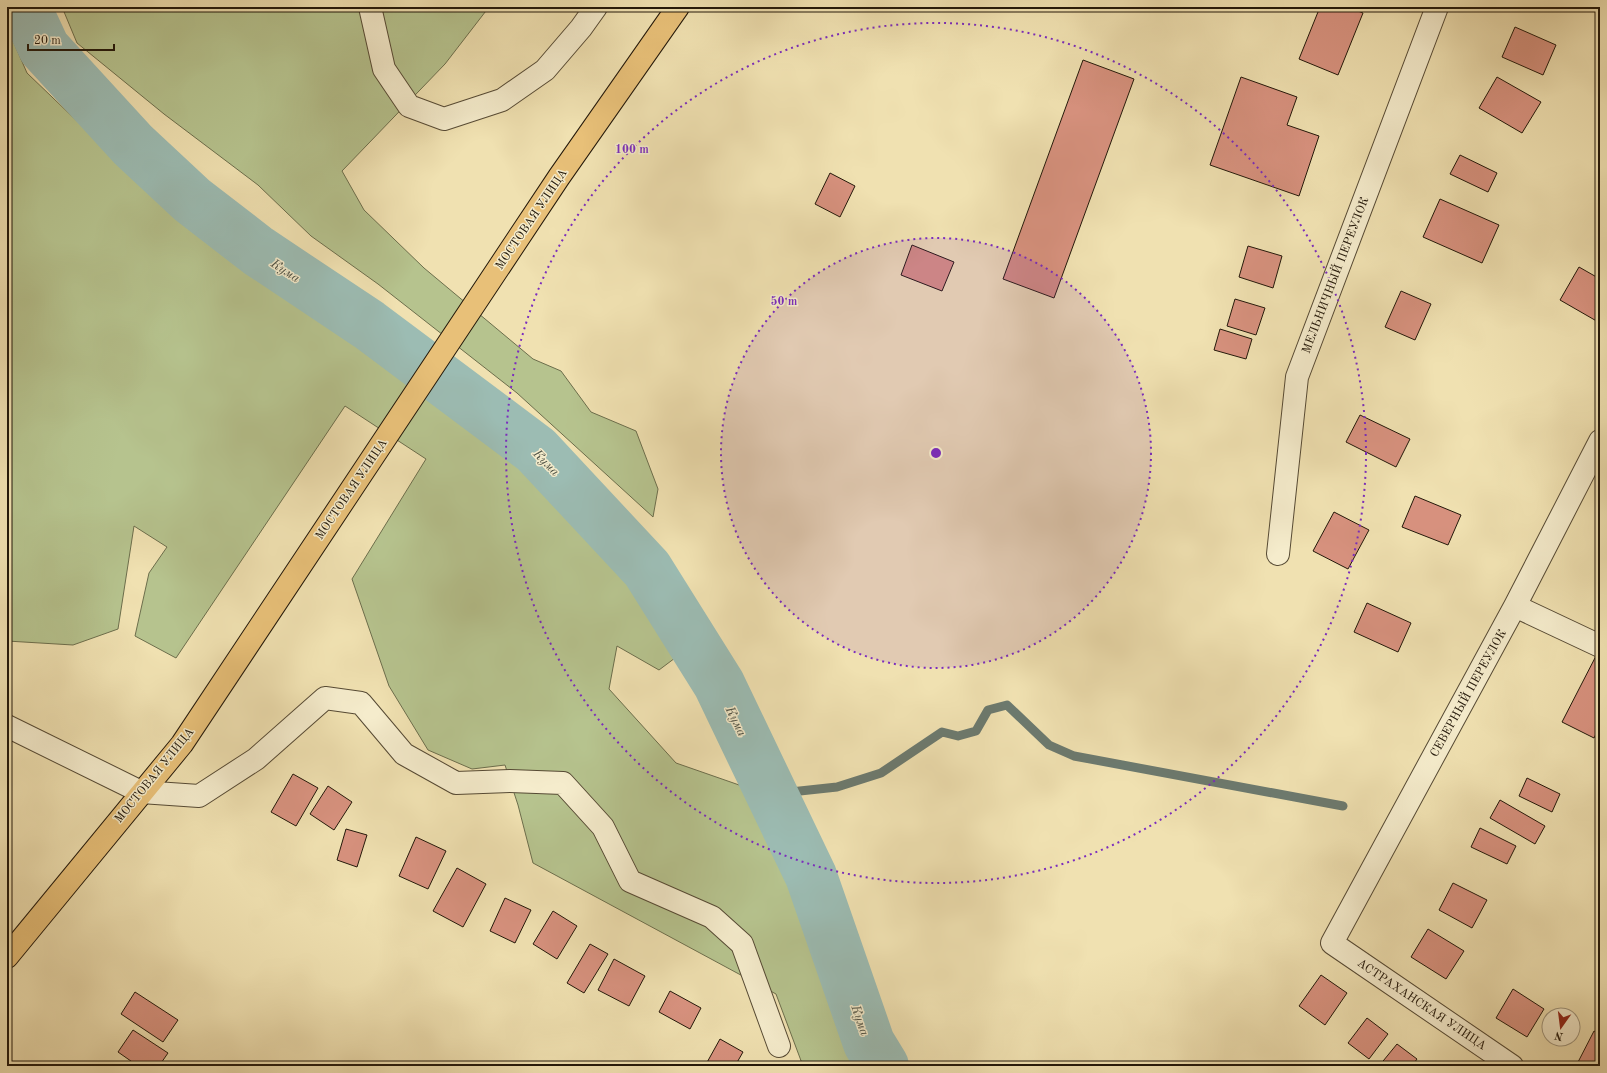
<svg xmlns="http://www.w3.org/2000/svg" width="1607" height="1073" font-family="'Old Standard TT',serif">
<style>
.green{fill:#b6c38e;stroke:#6c6e4c}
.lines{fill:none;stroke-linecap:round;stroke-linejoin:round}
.stream{stroke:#6c7a6f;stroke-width:9}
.river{stroke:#9cbcb3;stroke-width:52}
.building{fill:#d8927f;stroke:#23180a}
.minor-casing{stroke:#564a34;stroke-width:24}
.major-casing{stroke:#23180a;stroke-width:24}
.minor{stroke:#f5eccc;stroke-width:22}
.major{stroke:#e8c078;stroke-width:22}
.ring{fill:none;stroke:#7b2cbf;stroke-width:2;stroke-dasharray:2 4}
.labels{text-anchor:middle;stroke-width:3;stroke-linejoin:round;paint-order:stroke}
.street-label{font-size:12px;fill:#23180a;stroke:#f5eccc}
.water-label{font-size:13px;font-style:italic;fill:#4d5145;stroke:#f5eccc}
.centre{fill:#7b2cbf;stroke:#f5eccc;stroke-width:2}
.ring-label{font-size:12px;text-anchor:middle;font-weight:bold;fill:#7b2cbf;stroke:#f5eccc;stroke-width:3;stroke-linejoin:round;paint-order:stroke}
</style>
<rect width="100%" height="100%" fill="#f0e1b1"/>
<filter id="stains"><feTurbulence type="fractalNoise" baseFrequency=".005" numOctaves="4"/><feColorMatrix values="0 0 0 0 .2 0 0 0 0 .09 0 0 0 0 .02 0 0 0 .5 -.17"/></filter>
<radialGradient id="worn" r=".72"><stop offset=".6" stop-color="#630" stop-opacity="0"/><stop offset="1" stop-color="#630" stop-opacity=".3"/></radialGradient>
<path class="green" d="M62 7H489L445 64 342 171 364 210 424 268 533 359 561 371 591 412 636 431 658 489 653 517 517 393 378 284 311 236 258 185 164 114 77 43Z
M7 27 27 73 178 218 342 327 486 436 615 560 674 623 679 655 659 670 617 646 609 689 676 763 742 786 789 875 855 1051 865 1066H803L776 994 533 863 518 805 505 765 472 769 428 750 389 686 352 579 426 459 345 406 176 658 135 636 149 573 167 547 134 526 118 629 73 645 7 641Z"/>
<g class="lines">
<path class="stream" d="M772 794 837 787 881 773 942 732 958 736 976 731 988 710 1007 705 1049 745 1074 756 1343 806"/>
<path class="river" d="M25 7 44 48 133 145 192 200 258 251 369 325 536 450 647 569 719 684 811 876 869 1043 883 1066"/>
</g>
<path class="building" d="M1320 7H1348L1363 13 1338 75 1299 59Z
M1515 27 1556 45 1543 75 1502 57Z
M1083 60 1134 79 1054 298 1003 279Z
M1241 77 1297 97 1287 125 1319 136 1299 196 1210 165Z
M1497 77 1541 102 1522 133 1479 108Z
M1460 155 1497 173 1488 192 1450 174Z
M830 173 855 186 840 217 815 204Z
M1440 199 1499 225 1482 263 1423 237Z
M912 245 954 262 942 291 901 275Z
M1248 246 1282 256 1273 288 1239 277Z
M1579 267 1600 279V323L1560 300Z
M1401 291 1431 304 1415 340 1385 327Z
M1235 299 1265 308 1256 335 1227 326Z
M1220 329 1252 339 1246 359 1214 350Z
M1360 415 1410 439 1396 467 1346 442Z
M1415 496 1461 515 1448 545 1402 527Z
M1334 512 1369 530 1348 569 1313 551Z
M1367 603 1411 623 1398 652 1354 632Z
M1597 654 1600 655V726L1594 738 1562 722Z
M293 774 318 788 296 826 271 812Z
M1527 778 1560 794 1552 812 1519 796Z
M328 786 352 802 334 830 310 814Z
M1500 800 1545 826 1535 844 1490 818Z
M1480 828 1516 846 1507 864 1471 847Z
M346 829 367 835 357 867 337 860Z
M416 837 446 851 428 889 399 876Z
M457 868 486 884 463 927 433 911Z
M1453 883 1487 900 1472 928 1439 910Z
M505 898 531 910 515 943 490 931Z
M553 911 577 926 557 959 533 944Z
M1428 929 1464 951 1446 979 1411 957Z
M590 944 608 954 584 993 567 983Z
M614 959 645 976 629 1006 598 990Z
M1321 975 1347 993 1325 1025 1299 1006Z
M1513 989 1544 1009 1527 1037 1496 1018Z
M670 991 701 1008 690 1029 659 1012Z
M135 992 178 1020 163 1042 121 1014Z
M1367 1018 1388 1034 1369 1059 1348 1043Z
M133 1030 168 1053 159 1066H138L118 1052Z
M1594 1031 1600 1034V1066H1576Z
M720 1039 743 1052 735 1066H705Z
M1397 1044 1417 1059 1412 1066H1379Z"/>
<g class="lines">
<g class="minor-casing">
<path id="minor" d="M370 7 384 69 409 106 444 119 502 100 545 70 581 28 596 7
M1278 554 1297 377 1437 7
M1515 606 1600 646
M7 726 141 792 199 796 256 759 325 698 361 703 404 754 456 783 510 781 563 783 603 827 630 881 712 917 742 944 779 1046
M1512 1066 1332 943 1515 606 1600 441"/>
</g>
<g class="major-casing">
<path id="major" d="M7 957 182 744 559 177 678 7"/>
</g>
<use href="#minor" class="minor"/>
<use href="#major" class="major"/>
</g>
<circle cx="936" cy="453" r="215" fill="#7b2cbf" fill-opacity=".12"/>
<g class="ring">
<circle cx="936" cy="453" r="215"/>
<circle cx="936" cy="453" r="430"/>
</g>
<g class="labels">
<g class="street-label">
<text transform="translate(531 219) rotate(-56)" y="4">МОСТОВАЯ УЛИЦА</text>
<text transform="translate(1335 275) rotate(-69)" y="4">МЕЛЬНИЧНЫЙ ПЕРЕУЛОК</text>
<text transform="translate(351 489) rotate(-56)" y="4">МОСТОВАЯ УЛИЦА</text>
<text transform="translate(1468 693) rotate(-61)" y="4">СЕВЕРНЫЙ ПЕРЕУЛОК</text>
<text transform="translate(154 775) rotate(-51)" y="4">МОСТОВАЯ УЛИЦА</text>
<text transform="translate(1422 1004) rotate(34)" y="4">АСТРАХАНСКАЯ УЛИЦА</text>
</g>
<g class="water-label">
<text transform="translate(286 270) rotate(33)" y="5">Кума</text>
<text transform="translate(547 462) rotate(46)" y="5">Кума</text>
<text transform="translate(737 721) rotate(64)" y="5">Кума</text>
<text transform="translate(861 1020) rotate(71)" y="5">Кума</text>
</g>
</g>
<circle cx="936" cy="453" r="6" class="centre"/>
<g class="ring-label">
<text x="632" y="153">100 m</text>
<text x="784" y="305">50 m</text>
</g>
<rect width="1607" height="1073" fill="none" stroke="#f0e1b1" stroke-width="24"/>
<rect x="8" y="8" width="1591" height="1057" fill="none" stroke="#23180a" stroke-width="2"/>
<rect x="12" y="12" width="1583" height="1049" fill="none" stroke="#23180a"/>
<g transform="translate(1561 1027) rotate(194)"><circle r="19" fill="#f5eccc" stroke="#a1977e"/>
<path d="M0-3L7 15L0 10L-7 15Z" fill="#8f2418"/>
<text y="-6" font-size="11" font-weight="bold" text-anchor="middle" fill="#23180a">N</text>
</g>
<path d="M28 44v6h86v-6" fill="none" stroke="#23180a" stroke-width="2"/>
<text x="34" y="44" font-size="12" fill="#23180a" stroke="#f5eccc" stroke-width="3" paint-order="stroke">20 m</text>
<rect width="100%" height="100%" filter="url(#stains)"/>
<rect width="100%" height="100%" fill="url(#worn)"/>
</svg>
